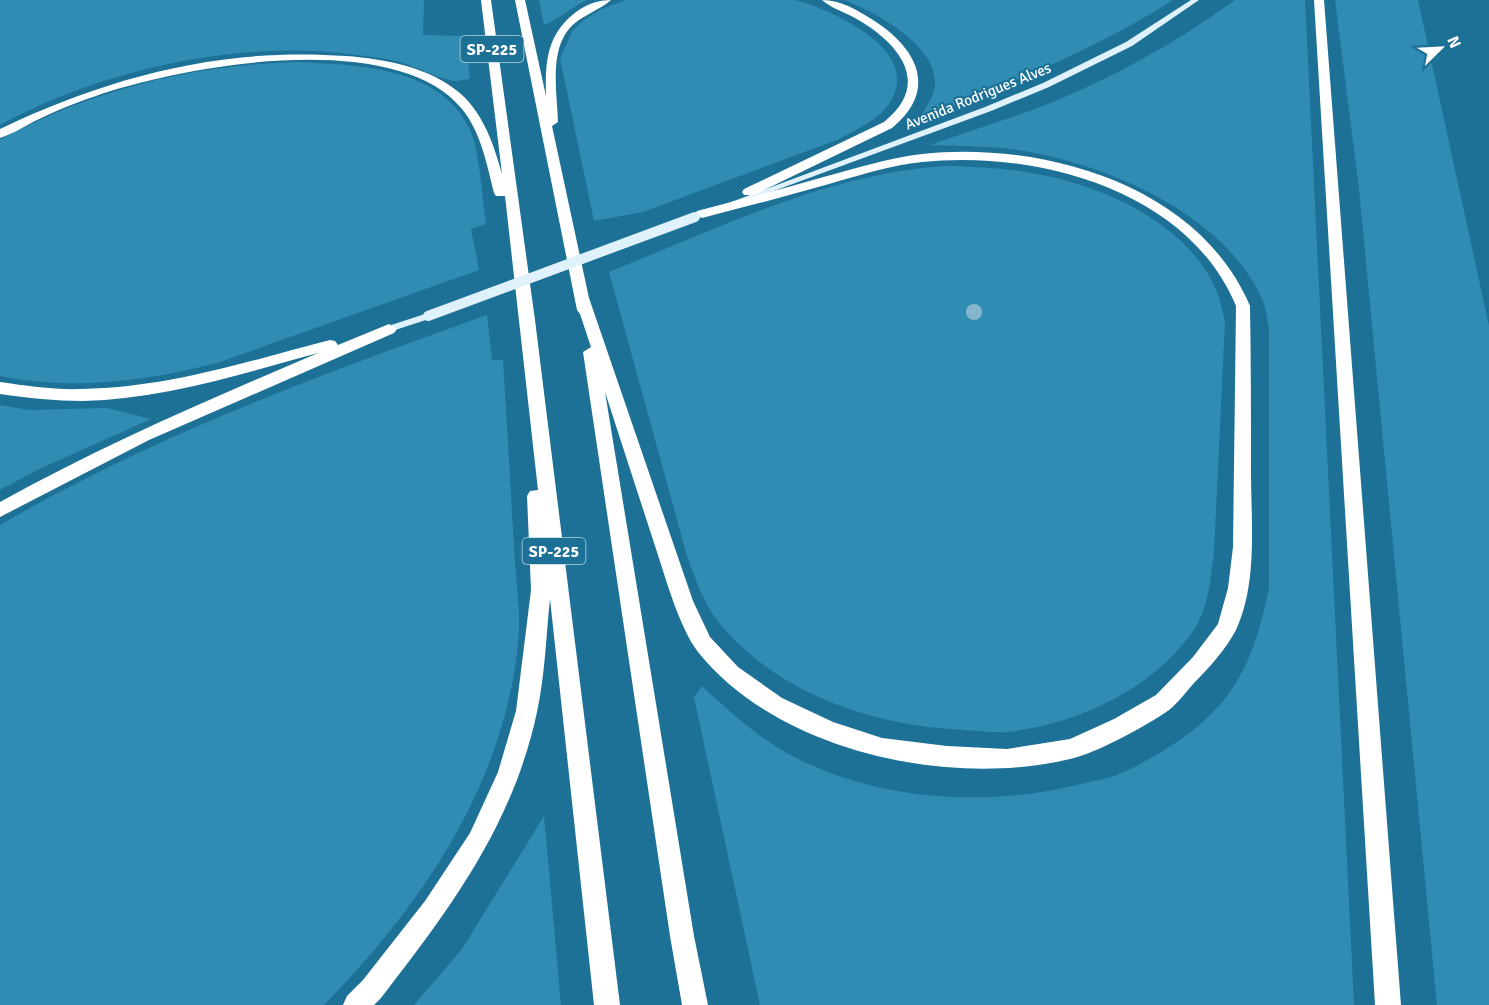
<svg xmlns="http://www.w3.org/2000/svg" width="1489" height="1005" font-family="Signika,sans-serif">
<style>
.green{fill:#318cb4}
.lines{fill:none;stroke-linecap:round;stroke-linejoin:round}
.secondary{fill:#dff2fb;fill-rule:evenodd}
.highway{fill:#fff;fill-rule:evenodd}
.secondary-bridge{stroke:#dff2fb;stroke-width:10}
.tree{fill:#84b7ce}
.labels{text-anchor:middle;stroke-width:4.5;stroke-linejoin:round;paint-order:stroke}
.far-street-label{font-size:15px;fill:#fff;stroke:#1d7197}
.shield{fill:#1d7197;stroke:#bbd4e0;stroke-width:1.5}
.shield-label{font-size:16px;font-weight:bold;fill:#fff}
</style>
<rect width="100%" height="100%" fill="#1d7197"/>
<path class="green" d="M0 0H424L423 35 465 36 470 79C466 79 460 81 456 81 445 81 414 66 400 62 383 58 366 56 350 54 236 40 101 70 0 125Z
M539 0H587C572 7 559 19 544 25Z
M626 0H795C836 11 932 55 884 110 871 124 853 131 837 140L643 212 594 221 560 58 573 30 584 20 602 9Z
M845 0H1173C1093 51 1007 85 919 119 926 107 936 95 935 81 934 44 875 12 845 0Z
M1235 0H1305L1354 1005H760L694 697 702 686C732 714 763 742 800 760 886 802 993 807 1085 783 1098 780 1112 778 1124 772 1156 757 1190 736 1214 711 1247 678 1260 632 1269 588V328C1267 318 1266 306 1261 297 1221 209 1093 158 1002 148 978 146 954 146 930 145 967 132 1006 120 1043 106 1111 79 1176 43 1235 0Z
M1335 0H1418L1489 326V1005H1437L1359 189Z
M297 62C357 65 439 66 469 128 480 150 482 198 486 224L471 229 479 270 217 363C146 381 72 391 0 376V140C91 90 193 65 297 62Z
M946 166C978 167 1010 168 1042 175 1109 188 1193 227 1218 295 1221 304 1223 313 1225 322L1214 552C1211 575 1209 602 1198 623 1183 649 1157 673 1131 689 1095 712 1051 727 1008 732 995 733 981 731 967 730 880 727 787 698 727 632 706 610 697 584 687 556L609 272C717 229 828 173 946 166Z
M487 315 492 360H503C507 421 510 483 514 545 515 573 520 603 519 631 509 778 424 903 324 1005H0V525C154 435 320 375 487 315Z
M0 405 29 410 107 408 151 419 37 470 0 490Z
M544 816 561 1005H414L462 949Z"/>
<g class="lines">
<path class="secondary" d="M1191 0H1199L1132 46 1049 87 991 111 730 207H724L723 205 985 107 1043 83 1126 42Z
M428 313 433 316 432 318 389 332 384 329 385 327Z"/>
<path class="highway" d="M481 0H491L535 320 620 1005H594L550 599C546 636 545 676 537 712 513 825 450 909 381 998L374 1005H343L347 996 363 980 425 901 470 833 498 772 516 711 531 590 527 496 530 491 538 490 505 196H496L494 193C487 165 481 132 462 109 394 26 175 66 87 99 70 105 53 112 37 120 25 126 13 134 0 138V129C110 76 224 47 346 56 385 59 430 67 461 94 484 115 494 145 502 174Z
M515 0H525L546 96C545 61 547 34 576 12 587 4 598 0 611 0 601 9 586 14 575 23 548 45 557 91 558 122L552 126 589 298 693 601 710 637 738 667 782 698 833 722 882 738 947 746 1007 749 1070 739 1114 719 1156 695 1193 657 1218 624 1228 588 1233 547 1236 306C1188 190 1037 150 922 162 891 165 860 175 829 184 787 196 745 207 702 218L695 214 697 211C738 200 779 190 820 178 854 169 887 158 922 154 1043 141 1199 185 1250 306 1251 361 1251 417 1251 472 1251 522 1258 583 1236 630 1226 649 1209 668 1194 683 1186 692 1178 703 1169 710 1148 725 1095 754 1070 759 950 788 778 752 698 652 679 627 666 579 656 549 639 497 622 444 605 392L694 936 708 1005H682L670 936 583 352 591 347 580 314 577 310Z
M822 0C841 0 857 10 873 20 917 48 939 89 892 128L754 195H744L742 192 744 189 884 122C933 83 898 42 855 18 844 12 831 8 822 0Z
M1314 0H1324L1401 1005H1375Z
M389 324 397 329 394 333 149 440 0 517V502C103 445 210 399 318 353 241 374 163 399 83 401 55 401 28 398 0 394V382C28 386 55 390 82 389 167 388 249 361 330 340L335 341 338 345Z"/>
<path class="secondary-bridge" d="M428 316 695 217"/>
</g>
<circle class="tree" cx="974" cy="312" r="8"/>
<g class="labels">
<g class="far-street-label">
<text transform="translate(978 96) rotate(-22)" y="5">Avenida Rodrigues Alves</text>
</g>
<g class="shield">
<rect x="460.5" y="36" width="63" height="26" rx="4.5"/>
<rect x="522.5" y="538" width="63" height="26" rx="4.5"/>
</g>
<g class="shield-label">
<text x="492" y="55">SP-225</text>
<text x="554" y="557">SP-225</text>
</g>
</g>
<g transform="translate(1441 48) rotate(66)" stroke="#1d7197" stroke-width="4.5" paint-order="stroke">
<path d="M0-4.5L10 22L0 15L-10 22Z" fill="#ffffff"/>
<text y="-9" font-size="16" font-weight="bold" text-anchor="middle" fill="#ffffff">N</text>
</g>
</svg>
